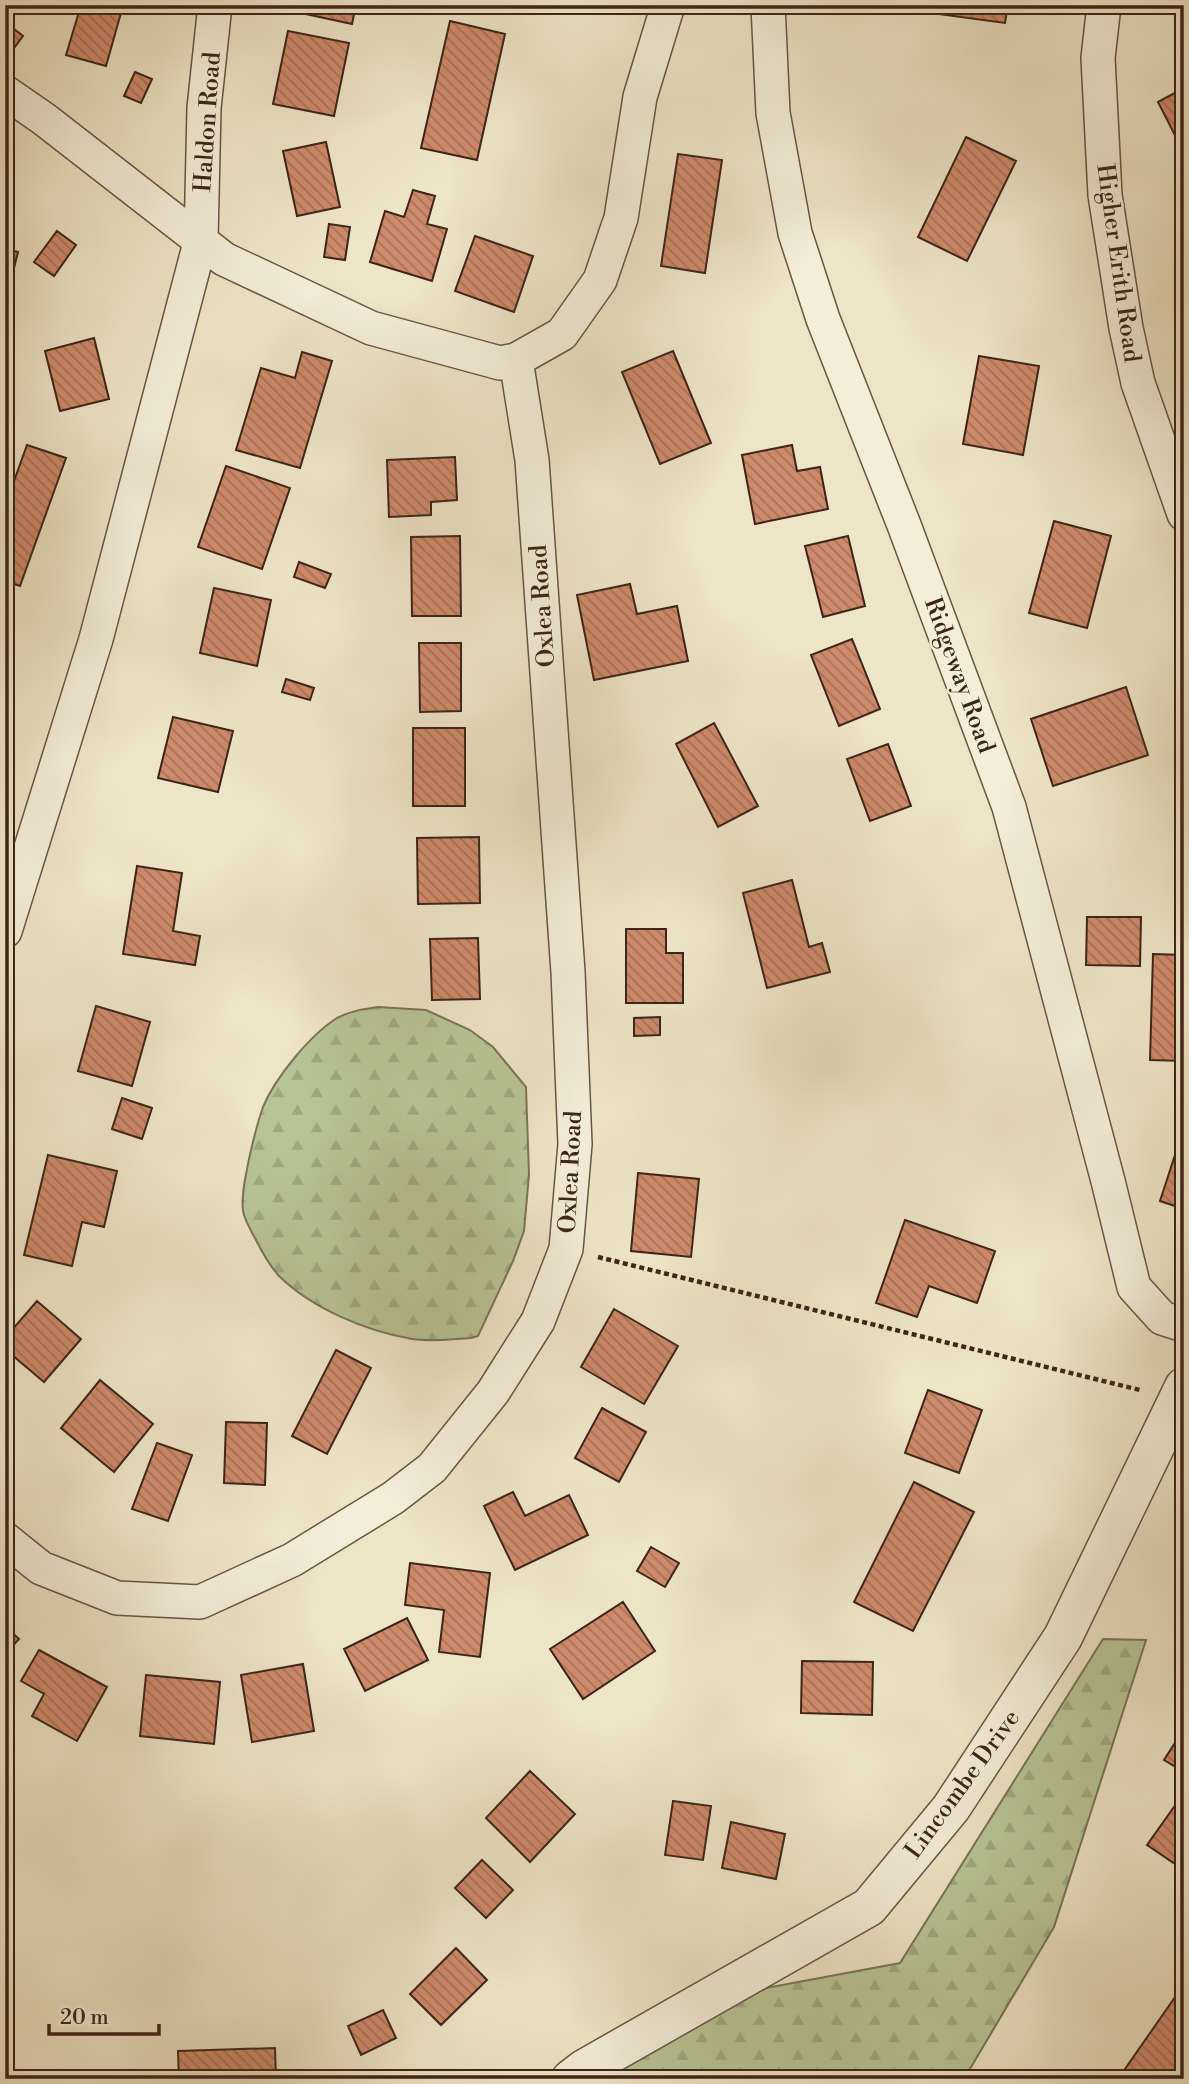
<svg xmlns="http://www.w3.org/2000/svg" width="1189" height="2084" font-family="'Libre Bodoni',serif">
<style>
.forest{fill:url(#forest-firs);stroke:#7a7457;stroke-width:2}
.building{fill:url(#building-back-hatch);stroke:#3c2518;stroke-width:2}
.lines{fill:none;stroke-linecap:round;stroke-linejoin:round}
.minor-casing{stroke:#685544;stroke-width:36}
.tertiary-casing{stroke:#685544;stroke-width:41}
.path{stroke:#3c2518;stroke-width:4.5;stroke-dasharray:5 3.5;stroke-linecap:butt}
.minor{stroke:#f4edda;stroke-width:33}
.tertiary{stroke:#f4edda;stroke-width:38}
.labels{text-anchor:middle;stroke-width:5;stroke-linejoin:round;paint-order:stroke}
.street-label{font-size:24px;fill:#3c2518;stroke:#f4edda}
</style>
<defs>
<pattern id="forest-firs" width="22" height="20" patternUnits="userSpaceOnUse" patternTransform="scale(1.75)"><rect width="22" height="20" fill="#b8c496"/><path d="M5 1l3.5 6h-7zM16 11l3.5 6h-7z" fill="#9fa881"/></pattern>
<pattern id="building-back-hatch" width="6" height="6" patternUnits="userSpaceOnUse" patternTransform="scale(1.75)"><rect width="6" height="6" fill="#ce8a6c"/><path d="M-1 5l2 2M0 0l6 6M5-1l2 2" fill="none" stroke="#a87158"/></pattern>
</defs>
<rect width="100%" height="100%" fill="#eee4c6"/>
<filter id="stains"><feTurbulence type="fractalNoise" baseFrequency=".00286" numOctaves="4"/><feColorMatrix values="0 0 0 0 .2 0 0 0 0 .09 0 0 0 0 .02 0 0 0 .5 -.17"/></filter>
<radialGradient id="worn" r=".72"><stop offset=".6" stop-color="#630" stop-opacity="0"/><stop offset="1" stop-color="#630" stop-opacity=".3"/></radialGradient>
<path class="forest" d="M378 1007 426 1010 470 1030 493 1047 526 1087 529 1175 524 1231 513 1261 478 1336 471 1338C452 1339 431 1342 412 1339 366 1331 313 1309 279 1276 270 1266 262 1252 256 1240 251 1231 245 1221 243 1211 241 1194 246 1175 249 1159 253 1141 257 1124 263 1107 275 1078 310 1035 337 1018 350 1011 364 1009 378 1007Z
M1103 1639 1146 1640 1054 1927 964 2079H563L680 2004 900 1963Z"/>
<path class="building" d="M81 5H94L121 13 106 66 66 55Z
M288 5H356L352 24 287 10Z
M939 5H1008L1005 23 938 14Z
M450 21 505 34 477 160 421 148Z
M5 22 23 36 6 59 5 58Z
M288 31 349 43 334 116 273 104Z
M135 72 152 79 141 103 124 96Z
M1184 88V153L1158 102Z
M966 137 1016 161 967 261 918 237Z
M326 142 340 207 297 216 283 151Z
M678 154 722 160 705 273 661 266Z
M413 190 435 196 427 224 447 229 432 281 370 262 385 211 404 217Z
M329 224 350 227 345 260 324 257Z
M57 231 76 245 54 276 34 262Z
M475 236 533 256 514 312 455 291Z
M5 249 18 252 5 304Z
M94 338 109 399 60 411 45 351Z
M673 351 711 443 660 464 622 372Z
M302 352 332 361 300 468 236 450 261 368 295 378Z
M979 356 1039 366 1023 455 963 444Z
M27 445 66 458 20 586 5 581V506Z
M792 445 797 471 820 467 828 509 755 524 742 455Z
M455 457 457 500 431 502V515L389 517 387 460Z
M226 466 290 488 262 569 198 547Z
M1054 521 1111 536 1087 628 1029 613Z
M460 536 461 616H412L411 537Z
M848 536 865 606 823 617 805 546Z
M299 562 331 574 325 588 294 577Z
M630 584 637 614 677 606 688 661 594 680 577 595Z
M214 588 271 600 257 666 200 653Z
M852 639 880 709 839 726 811 655Z
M419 643H461V711L420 712Z
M286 679 314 688 310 700 282 692Z
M1126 687 1148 755 1053 786 1031 719Z
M173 717 233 731 218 792 158 778Z
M714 723 758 806 718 827 676 744Z
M413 728H465V806H413Z
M888 744 911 806 870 821 847 759Z
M479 837 480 903 418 904 417 838Z
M137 866 182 873 173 931 200 936 195 965 123 954Z
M792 880 809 947 822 943 830 972 767 988 743 893Z
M1087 917H1141L1140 966 1086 965Z
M626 929H666V953H683V1003H626Z
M478 938 480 999 432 1000 430 939Z
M1153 954 1184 955V1061L1150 1060Z
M96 1006 150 1022 132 1086 78 1071Z
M660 1017V1035L634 1036V1018Z
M122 1098 152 1108 142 1139 112 1129Z
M1184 1127V1209L1160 1201Z
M48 1155 117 1171 104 1227 82 1222 72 1266 24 1255Z
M638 1173 699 1179 691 1257 631 1251Z
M905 1220 995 1251 977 1303 929 1286 917 1317 876 1303Z
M37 1301 81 1339 44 1382 5 1349V1338Z
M614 1309 678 1346 644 1404 581 1367Z
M336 1350 371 1368 327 1454 292 1436Z
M100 1380 153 1424 114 1472 61 1428Z
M928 1390 982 1410 959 1473 905 1453Z
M602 1408 646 1432 619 1482 575 1458Z
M226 1422 267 1423 265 1485 224 1483Z
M157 1443 192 1455 168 1521 132 1509Z
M914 1482 974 1512 913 1631 854 1602Z
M513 1492 525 1516 569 1495 588 1535 515 1570 484 1506Z
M651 1547 679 1563 665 1587 637 1571Z
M410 1563 490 1573 480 1657 439 1652 444 1610 405 1605Z
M623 1602 655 1651 583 1699 550 1649Z
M407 1618 428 1660 365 1691 344 1649Z
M5 1626 19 1639 5 1654Z
M39 1650 107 1687 77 1741 32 1716 44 1694 21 1681Z
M802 1661 873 1662 872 1715 801 1713Z
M303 1664 314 1731 252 1742 241 1675Z
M146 1675 220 1682 214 1744 140 1736Z
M1184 1729V1772L1164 1760Z
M530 1771 575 1814 530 1862 486 1818Z
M1181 1797 1184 1799V1870L1147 1845Z
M673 1801 711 1806 703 1860 665 1855Z
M731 1822 785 1834 776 1879 722 1868Z
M482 1860 513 1890 486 1918 455 1888Z
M456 1948 487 1980 441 2025 410 1994Z
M1180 1990 1184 1993V2079H1118Z
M383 2010 396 2038 361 2055 348 2026Z
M275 2048 276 2079H179L178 2051Z"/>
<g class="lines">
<g class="minor-casing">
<path id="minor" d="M768 5 773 113 795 233 823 319 904 525 1009 807 1108 1181 1134 1287 1162 1318 1184 1325
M1104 5 1098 58 1105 195 1126 328 1138 383 1184 514
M5 92 44 119 224 259 371 328 500 363 516 360 562 334 600 280 621 218 640 97 668 5
M5 931 96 639 201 239 204 108 215 5
M5 1539 41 1568 117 1598 200 1602 292 1560 393 1498 432 1468 493 1392 538 1321 566 1249 575 1144 568 972 532 460 516 360"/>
</g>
<g class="tertiary-casing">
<path id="tertiary" d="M571 2079 584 2069 869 1907 951 1808 1063 1637 1184 1387"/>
</g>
<path class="path" d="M598 1257 1140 1390"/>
<use href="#minor" class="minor"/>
<use href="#tertiary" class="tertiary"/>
</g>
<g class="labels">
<g class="street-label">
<text transform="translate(207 122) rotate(-86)" y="8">Haldon Road</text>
<text transform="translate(1119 263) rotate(82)" y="8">Higher Erith Road</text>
<text transform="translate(542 606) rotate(-94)" y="8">Oxlea Road</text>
<text transform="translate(960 675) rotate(70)" y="8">Ridgeway Road</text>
<text transform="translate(570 1172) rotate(-87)" y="8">Oxlea Road</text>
<text transform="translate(962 1784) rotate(-54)" y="8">Lincombe Drive</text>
</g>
</g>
<rect width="1189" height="2084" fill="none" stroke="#eee4c6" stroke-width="28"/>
<rect x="7" y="7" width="1175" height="2070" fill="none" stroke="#3c2518" stroke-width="3.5"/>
<rect x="14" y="14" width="1161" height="2056" fill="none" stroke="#3c2518" stroke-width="2"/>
<path d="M49 2024v10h110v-10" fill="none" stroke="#3c2518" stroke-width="3.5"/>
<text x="60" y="2024" font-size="21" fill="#3c2518" stroke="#f4edda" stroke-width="5" paint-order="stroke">20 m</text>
<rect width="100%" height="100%" filter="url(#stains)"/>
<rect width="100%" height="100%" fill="url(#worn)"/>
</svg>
